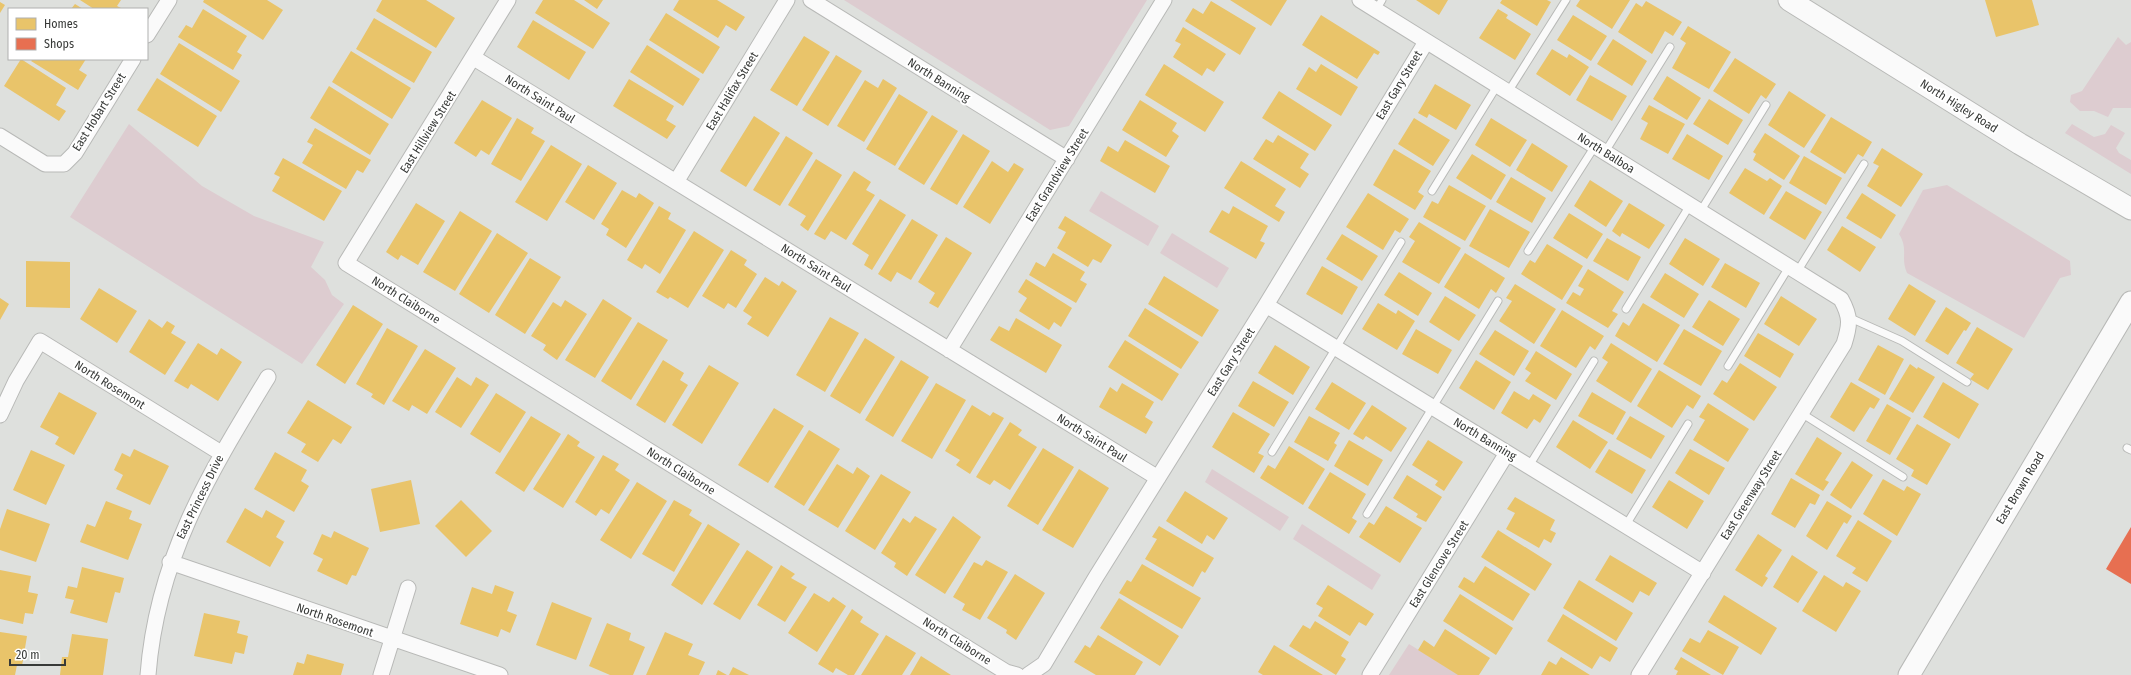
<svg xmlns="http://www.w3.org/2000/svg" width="2131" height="675" font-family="'Fira Sans Condensed',sans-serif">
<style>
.green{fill:#ddccd0}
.homes{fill:#e9c46a}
.shops{fill:#e76f51}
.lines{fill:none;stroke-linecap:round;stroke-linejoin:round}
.lane-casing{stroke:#b8b9b7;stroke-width:9}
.street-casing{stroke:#b8b9b7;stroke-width:17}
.secondary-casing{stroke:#b8b9b7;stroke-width:23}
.lane{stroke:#fafafa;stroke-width:7}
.street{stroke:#fafafa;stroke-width:15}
.secondary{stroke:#fafafa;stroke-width:21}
.labels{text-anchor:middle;stroke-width:4;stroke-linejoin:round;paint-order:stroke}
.street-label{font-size:12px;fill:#383a38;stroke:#fff}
</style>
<rect width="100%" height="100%" fill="#dee0dd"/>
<path class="green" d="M844 0H1147L1069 126 1050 130Z
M2118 37 2126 45 2131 42V108H2113L2108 117 2094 111H2080L2070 102 2071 95 2082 91Z
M129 124 202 186 254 216 324 242 311 267 325 280 332 295 344 304 302 364 70 217Z
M2072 124 2094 137 2105 134 2111 125 2125 133 2116 148 2119 153 2131 160V174L2065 133Z
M1947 185 2070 261 2071 275 2060 278 2024 338 1907 273C1900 257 1909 250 1899 234L1923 190Z
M1101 191 1159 226 1148 246 1089 211Z
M1172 233 1229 268 1217 288 1160 253Z
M1212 469 1289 517 1280 531 1205 482Z
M1302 524 1381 575 1372 590 1293 539Z
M1409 644 1459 675H1389Z"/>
<path class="homes" d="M80 0H121L117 6 123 9H94Z
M204 0H267L283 10 263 40 203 2Z
M382 0H426L455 18 436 48 376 11Z
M543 0H574L610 23 593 49 535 13Z
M584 0H603L597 9Z
M679 0H717L745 17 736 31 726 25 718 38 673 10Z
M1230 0H1287L1271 26Z
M1416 0H1448L1439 15Z
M1502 0H1547L1551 2 1537 26 1500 3Z
M1580 0H1630L1612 29 1576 6Z
M1985 0H2032L2039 25 1996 37Z
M1211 1 1256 28 1240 55 1185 21 1193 8 1203 14Z
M1646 1 1682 22 1673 36 1665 31 1652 54 1618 32 1636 3 1642 7Z
M0 2 5 5 0 13Z
M75 4 83 9H71Z
M203 9 247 36 237 52 242 55 233 70 178 37 186 25 192 28Z
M1498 9 1508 15 1506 18 1531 34 1515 60 1479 38Z
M666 13 720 47 703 74 649 40Z
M1321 15 1380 52 1378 55 1374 53 1357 79 1302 45Z
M1573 15 1607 36 1591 61 1557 40Z
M374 18 432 52 414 83 356 49Z
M533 20 586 52 569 80 517 47Z
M1688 26 1731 52 1709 89 1672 68 1686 43 1680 39Z
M1183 27 1226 54 1214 72 1207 68 1202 76 1173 57 1181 44 1175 41Z
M804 36 830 52 797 106 770 90Z
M1613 39 1647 61 1632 86 1597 64Z
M179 43 240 81 221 112 160 74Z
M647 45 700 79 683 106 630 72Z
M1552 49 1567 58 1569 54 1589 67 1570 96 1536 74Z
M351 51 411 88 392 119 332 82Z
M836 55 862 71 828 126 802 110Z
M1735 58 1776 84 1766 99 1761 95 1749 114 1713 91Z
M21 59 66 88 56 105 66 111 59 121 4 86Z
M33 59H86L79 70 87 75 78 90 31 61Z
M1164 64 1224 102 1205 132 1145 95Z
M1321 64 1358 87 1341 116 1296 89 1309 67 1316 72Z
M1590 75 1627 96 1612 121 1576 100Z
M1667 76 1701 98 1687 120 1653 99Z
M157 78 217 116 198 147 137 110Z
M629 79 674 106 666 120 676 126 667 139 613 106Z
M883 79 897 88 864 142 837 126 865 80 878 88Z
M1435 84 1471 105 1456 130 1429 114 1427 118 1418 113Z
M329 86 389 124 370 155 310 118Z
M1279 91 1332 125 1315 151 1262 118Z
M1789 91 1826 115 1804 148 1768 125Z
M899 94 928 112 895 166 866 149Z
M1709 99 1743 120 1728 145 1693 124Z
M482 100 512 118 489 155 481 150 476 157 454 143Z
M1140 100 1177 123 1172 131 1179 136 1166 157 1122 130Z
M1649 105 1685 124 1668 154 1640 139 1648 123 1641 119Z
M932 115 958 131 924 185 898 169Z
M754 116 780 133 746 187 720 171Z
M1831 117 1872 142 1863 157 1858 154 1845 174 1810 152Z
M517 118 534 128 531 133 545 141 521 181 491 164Z
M1414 118 1450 140 1433 166 1398 144Z
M1491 118 1527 140 1510 167 1475 145Z
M315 128 371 160 363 173 357 170 346 189 302 163 313 145 307 142Z
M1765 133 1800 156 1784 180 1753 160 1756 154 1753 152Z
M963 134 990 151 957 205 930 189Z
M1687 134 1723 156 1709 180 1672 159Z
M1278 135 1309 154 1300 168 1309 174 1300 188 1253 159 1266 139 1273 143Z
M786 136 813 153 780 206 753 190Z
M1125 140 1170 166 1155 193 1100 161 1108 146 1118 152Z
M1532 143 1568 166 1552 192 1516 170Z
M551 145 582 164 547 221 515 202Z
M1882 148 1923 174 1901 207 1867 186 1879 166 1873 163Z
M1394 149 1431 171 1418 192 1424 196 1415 210 1373 185Z
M1472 154 1506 175 1491 200 1456 178Z
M1804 156 1842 178 1826 205 1789 183Z
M283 158 342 191 324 221 272 191 280 177 274 174Z
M816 159 842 175 808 231 800 225 806 216 788 205Z
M992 161 1008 172 1014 163 1024 169 990 224 963 207Z
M1241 161 1286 189 1275 206 1285 212 1279 222 1224 188Z
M588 165 617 183 594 220 565 202Z
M1745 168 1767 181 1770 178 1782 186 1764 215 1729 193Z
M854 171 871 182 866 190 875 195 846 240 831 231 825 240 814 234Z
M1511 177 1546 198 1532 223 1496 202Z
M1590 180 1623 201 1606 227 1574 206Z
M1449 185 1486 206 1465 241 1423 217 1432 201 1438 204Z
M622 190 636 198 639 193 654 203 626 248 606 235 609 229 601 224Z
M1786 191 1822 212 1805 240 1769 218Z
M1368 193 1409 219 1400 233 1395 230 1383 250 1346 227Z
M1862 193 1896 215 1881 239 1846 218Z
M880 199 906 215 872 270 864 265 869 255 852 244Z
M416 203 445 221 418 265 401 255 398 260 386 252Z
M1629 203 1665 225 1649 249 1622 233 1620 237 1612 231Z
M659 206 671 213 668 219 686 230 660 274 645 264 642 269 627 260Z
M1233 206 1268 226 1260 241 1265 243 1256 259 1209 232 1222 210 1229 214Z
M1490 209 1530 232 1509 268 1469 246Z
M460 211 492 231 455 291 423 272Z
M1569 213 1603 234 1587 259 1553 238Z
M1065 216 1112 245 1101 263 1093 259 1088 267 1057 248 1066 232 1058 228Z
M912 219 938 235 911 280 897 272 891 282 878 274Z
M1419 222 1461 248 1439 284 1402 262 1415 241 1409 237Z
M1842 226 1876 247 1860 272 1827 250Z
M694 231 724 250 688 308 670 297 668 299 656 292Z
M497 233 528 253 489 313 459 294Z
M1342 234 1378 256 1362 281 1326 259Z
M946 237 972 253 938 308 929 303 935 293 918 282Z
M1607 238 1641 257 1628 281 1593 261Z
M1685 238 1720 259 1703 286 1669 264Z
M1547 244 1583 266 1562 300 1521 274 1530 260 1535 263Z
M731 250 747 260 744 265 757 274 736 308 728 303 724 309 702 296Z
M1053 253 1085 272 1080 280 1087 284 1076 303 1029 275 1036 262 1045 267Z
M1465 253 1505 278 1496 293 1491 289 1479 309 1444 287Z
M530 258 561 277 525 334 495 315Z
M26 261 70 262V308L26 307Z
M1725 263 1760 283 1746 308 1711 287Z
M1322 266 1358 287 1342 315 1306 294Z
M1588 269 1624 292 1612 311 1618 314 1608 328 1566 303 1573 292 1580 296 1584 289 1578 286Z
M1399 272 1432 293 1418 316 1384 295Z
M1665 273 1699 294 1684 318 1650 297Z
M1164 276 1219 310 1202 337 1148 304Z
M765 277 779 286 782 281 797 291 768 337 747 324 752 317 743 311Z
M1026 279 1072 308 1061 327 1054 322 1049 330 1019 311 1027 298 1018 292Z
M1515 284 1556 309 1534 344 1499 321 1512 301 1506 298Z
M1909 284 1936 301 1915 336 1888 319Z
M99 288 137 311 117 343 80 319Z
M1445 296 1476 315 1459 341 1429 322Z
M1781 296 1817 319 1799 346 1764 324Z
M0 298 9 304 0 320Z
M603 299 632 318 595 378 565 360Z
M565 300 587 314 557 360 543 350 546 345 531 336 553 302 561 307Z
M1709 300 1740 319 1723 346 1692 327Z
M1378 303 1396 314 1398 310 1415 321 1397 350 1362 329Z
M1643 303 1680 325 1657 362 1615 336 1623 322 1629 326Z
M353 305 383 324 345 384 316 365Z
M1946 307 1971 323 1966 331 1964 330 1948 355 1925 341Z
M1145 308 1199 342 1181 369 1128 336Z
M1562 310 1604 336 1595 350 1590 346 1576 368 1540 346Z
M830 317 859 333 825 392 796 375Z
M1016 318 1062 345 1046 373 990 340 999 326 1009 331Z
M149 319 162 328 167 321 175 326 171 333 186 342 165 375 129 352Z
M638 322 668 340 631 400 601 381Z
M1977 327 2013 349 1988 390 1970 379 1974 374 1956 363Z
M387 328 418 346 384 405 371 397 373 394 356 384Z
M1416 329 1452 350 1438 374 1402 354Z
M1684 329 1722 351 1701 386 1663 364Z
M1495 330 1529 351 1514 376 1479 354Z
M1758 333 1794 354 1780 378 1744 356Z
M865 338 895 357 860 414 830 396Z
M1125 340 1179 374 1162 401 1108 367Z
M198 343 217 355 221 348 242 362 218 401 191 384 188 389 174 381Z
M1611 343 1652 369 1631 403 1596 381 1608 362 1602 358Z
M1275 345 1310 367 1293 395 1258 373Z
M1878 345 1904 359 1885 395 1858 380Z
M425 349 456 368 427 414 412 405 409 411 392 401Z
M1536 351 1572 374 1556 400 1525 381 1531 373 1525 369Z
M663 360 684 373 680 380 688 385 665 423 636 405Z
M901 360 929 377 893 437 865 420Z
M1476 360 1511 382 1494 410 1459 388Z
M1740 363 1777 387 1754 421 1713 394 1722 380 1727 383Z
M1910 364 1917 369 1918 367 1935 377 1913 413 1889 399Z
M709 365 739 383 702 444 672 425Z
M1659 370 1701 396 1693 409 1687 405 1672 428 1637 406Z
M457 377 471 386 476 377 489 385 461 428 435 412Z
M1253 381 1289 402 1274 427 1238 406Z
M1332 382 1366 403 1349 430 1315 409Z
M1851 382 1880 399 1874 409 1870 407 1854 432 1830 417Z
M1943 382 1979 404 1959 439 1923 417Z
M936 383 966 400 932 459 901 441Z
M1122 383 1154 402 1145 417 1153 422 1146 434 1099 407 1110 387 1117 392Z
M1514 391 1529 400 1533 394 1551 405 1540 423 1534 419 1527 429 1501 413Z
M59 392 97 413 74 455 55 444 59 437 40 427Z
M1592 392 1626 412 1613 435 1578 416Z
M496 393 526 412 500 453 470 434Z
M308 400 352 427 341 444 333 439 318 462 301 452 306 444 287 433Z
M1708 403 1749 429 1728 462 1693 440 1705 420 1699 417Z
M1887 404 1911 418 1890 455 1866 441Z
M972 405 990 416 993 412 1004 418 970 474 956 465 960 460 945 451Z
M1372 405 1407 428 1391 452 1366 436 1363 440 1353 434Z
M774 408 804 426 768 483 738 465Z
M1233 412 1270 434 1258 453 1264 456 1254 473 1212 447Z
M531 416 561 434 524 492 495 473Z
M1309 416 1340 433 1334 443 1337 445 1328 461 1294 442Z
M1630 416 1665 436 1651 459 1616 439Z
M1573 420 1608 442 1590 469 1556 447Z
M1010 422 1022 430 1018 435 1037 447 1010 490 994 480 990 485 976 477Z
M1917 424 1951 444 1927 485 1911 476 1914 470 1896 459Z
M809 430 840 449 804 506 774 487Z
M568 434 580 442 577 446 595 457 563 508 533 489Z
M1817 437 1842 453 1825 480 1829 482 1823 491 1795 474Z
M1349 440 1383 460 1368 486 1334 466Z
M1428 440 1463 462 1444 491 1435 485 1438 481 1412 465Z
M1289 446 1325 469 1303 505 1260 478 1268 465 1275 469Z
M1043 448 1074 467 1038 525 1007 506Z
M134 449 169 466 150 505 116 489 123 475 114 470 122 453 130 457Z
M1609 449 1646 470 1632 494 1595 472Z
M1690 449 1725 468 1709 495 1675 473Z
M31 450 65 465 46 505 13 490Z
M275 452 307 470 301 481 309 486 294 512 254 489Z
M603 455 619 464 615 470 630 480 609 514 601 509 596 516 575 502Z
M1852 461 1873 475 1851 509 1830 495Z
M837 464 853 474 857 467 870 476 838 528 808 510Z
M1079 469 1109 488 1073 548 1042 530Z
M1330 472 1366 494 1352 518 1357 521 1349 534 1308 508Z
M881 474 911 492 875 550 845 531Z
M1407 475 1442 497 1426 522 1416 517 1418 514 1393 498Z
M1791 478 1820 495 1815 505 1810 503 1795 528 1771 514Z
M1883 479 1904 491 1907 486 1921 494 1897 536 1863 514Z
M411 480 420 524 380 532 371 489Z
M1669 480 1704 501 1687 529 1652 507Z
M637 482 667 501 631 559 600 540Z
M1185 491 1228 518 1214 540 1207 535 1202 544 1166 521Z
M1515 497 1555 520 1550 530 1556 533 1551 543 1544 539 1539 548 1506 529 1515 513 1507 509Z
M461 500 492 531 466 557 435 526Z
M674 500 692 510 689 515 702 523 674 572 642 554Z
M106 501 132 511 129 519 142 524 128 560 80 542 87 524 95 527Z
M1827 501 1852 516 1847 524 1844 522 1827 550 1806 536Z
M1386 506 1422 528 1400 563 1359 537 1369 522 1374 525Z
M245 508 262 518 266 510 285 521 276 537 284 542 270 567 226 542Z
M7 509 50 524 36 562 0 550V529Z
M915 516 937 529 907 576 894 567 896 563 881 553 903 518 910 523Z
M953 516 981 537 945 594 915 575Z
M1858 520 1892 541 1867 582 1852 573 1856 568 1836 556Z
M708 524 740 544 702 605 671 585Z
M1159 526 1214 558 1205 573 1202 571 1193 587 1145 559 1157 539 1152 537Z
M1498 530 1552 564 1535 591 1481 557Z
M334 531 369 548 356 576 352 575 347 585 317 571 323 559 313 554 322 534 331 538Z
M1758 534 1782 550 1765 576 1768 578 1762 587 1735 570Z
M747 550 773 567 740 620 713 604Z
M1610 555 1657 583 1649 596 1640 591 1633 603 1595 580Z
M1792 555 1818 572 1798 603 1773 587Z
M986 560 1008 572 980 620 962 610 965 604 953 597 974 562 982 566Z
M1142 564 1201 598 1182 629 1119 593 1127 580 1131 582Z
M781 565 795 574 791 578 807 587 785 622 757 605Z
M1485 566 1530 594 1513 621 1458 587 1464 577 1474 583Z
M82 567 124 578 120 593 115 592 107 623 70 613 74 600 65 598 68 586 77 588Z
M0 570 31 576 28 592 38 594 33 614 25 613 23 624 0 619Z
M1015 574 1045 593 1016 640 1006 633 1007 630 987 618Z
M1824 575 1843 587 1846 582 1861 591 1836 632 1802 611Z
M1579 580 1633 613 1616 641 1563 608Z
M495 585 514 592 507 611 517 615 510 633 501 629 498 637 460 624 472 587 492 594Z
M1328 585 1374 614 1366 626 1359 622 1350 636 1318 616 1323 608 1316 604Z
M814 593 829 602 833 597 846 606 817 652 788 633Z
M1460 594 1513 628 1496 655 1443 621Z
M1724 595 1777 628 1761 655 1708 622Z
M1119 598 1179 636 1160 666 1100 628Z
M552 602 592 618 576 660 536 645Z
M852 609 863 617 860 622 879 634 854 675H848L836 668 833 673 818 664Z
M204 613 240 621 237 633 248 636 244 654 235 652 232 664 194 656Z
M1563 614 1618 648 1610 662 1600 656 1592 669 1547 641Z
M1315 621 1349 642 1341 656 1346 659 1336 675 1289 646 1303 625 1310 629Z
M607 623 631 633 629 640 645 647 633 675H610L589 666Z
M1445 629 1490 658 1479 675H1458L1418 650 1424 640 1434 647Z
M1708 630 1739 647 1723 675 1682 651 1690 638 1700 643Z
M0 632 27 636 22 666 17 665 15 675H0Z
M665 632 693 644 688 655 705 662 699 675H646Z
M72 634 108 639 103 675H60L62 657H68Z
M886 635 916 653 902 675H861Z
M1098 635 1143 662 1135 675H1096L1074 662 1085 645 1090 648Z
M1274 645 1323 675H1263L1258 672Z
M307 654 344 664 341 675H293L297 662 304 664Z
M921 656 951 675H910Z
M1561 657 1590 675H1541L1549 661 1556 665Z
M1681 657 1711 675H1676L1678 671 1674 669Z
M733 667 749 675H729Z
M718 670 727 675H716Z"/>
<path class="shops" d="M2131 527V584L2106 569Z"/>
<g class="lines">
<g class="lane-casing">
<path id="lane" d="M1376 10 1382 0
M1508 92 1566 0
M1605 152 1670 47
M1432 191 1497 86
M1700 212 1766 105
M1528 251 1595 146
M1797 272 1864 164
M1626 309 1690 205
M1848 317 1902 341 1967 382
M1728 366 1789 267
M1801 413 1903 477
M2127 448 2131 450
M1272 452 1401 242
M1529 466 1594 361
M1367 514 1498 301
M1626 525 1688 424"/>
</g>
<g class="street-casing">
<path id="street" d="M508 0 346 263 1006 672 1017 675
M811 0 1067 159
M1360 0 1841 299C1851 317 1850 325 1844 344L1639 675
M147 35 169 0
M474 58 1158 478
M0 136 45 164H64L75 153 133 59
M676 182 787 0
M1266 305 1703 573
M949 350 1164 0
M0 415 16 381 40 341 221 453
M170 562 500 675
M148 675C157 558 209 474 268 377
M381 675 408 588
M1028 675 1044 664 1096 577 1266 305 1426 42
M1370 675 1507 453"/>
</g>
<g class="secondary-casing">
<path id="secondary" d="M1789 0 2020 144 2131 209
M1909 675 2131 302"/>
</g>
<use href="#lane" class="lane"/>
<use href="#street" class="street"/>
<use href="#secondary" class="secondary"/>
</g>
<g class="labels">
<g class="street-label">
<text transform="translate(939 80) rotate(32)" y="4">North Banning</text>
<text transform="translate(1399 85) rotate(-59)" y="4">East Gary Street</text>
<text transform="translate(732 91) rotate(-59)" y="4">East Halifax Street</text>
<text transform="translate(540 99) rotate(32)" y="4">North Saint Paul</text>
<text transform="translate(1959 106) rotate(32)" y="4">North Higley Road</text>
<text transform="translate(99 112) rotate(-58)" y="4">East Hobart Street</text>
<text transform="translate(428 132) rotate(-58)" y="4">East Hillview Street</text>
<text transform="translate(1606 153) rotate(32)" y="4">North Balboa</text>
<text transform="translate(1057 175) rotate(-58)" y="4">East Grandview Street</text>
<text transform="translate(816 268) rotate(32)" y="4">North Saint Paul</text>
<text transform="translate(406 300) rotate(32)" y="4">North Claiborne</text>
<text transform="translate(1231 362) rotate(-58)" y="4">East Gary Street</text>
<text transform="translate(110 385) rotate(32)" y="4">North Rosemont</text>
<text transform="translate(1092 438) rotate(32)" y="4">North Saint Paul</text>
<text transform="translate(1485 439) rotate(31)" y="4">North Banning</text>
<text transform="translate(681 471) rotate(32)" y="4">North Claiborne</text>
<text transform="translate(2020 488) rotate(-59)" y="4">East Brown Road</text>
<text transform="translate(1751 495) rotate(-58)" y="4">East Greenway Street</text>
<text transform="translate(200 497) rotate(-64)" y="4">East Princess Drive</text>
<text transform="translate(1439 564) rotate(-58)" y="4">East Glencove Street</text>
<text transform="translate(335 620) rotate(19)" y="4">North Rosemont</text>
<text transform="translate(957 641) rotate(32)" y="4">North Claiborne</text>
</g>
</g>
<rect x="8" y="8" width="140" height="52" fill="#ffffff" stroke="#afb0af"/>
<rect x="16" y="18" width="20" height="12" fill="#e9c46a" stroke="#afb0af"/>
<text x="44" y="28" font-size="12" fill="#383a38">Homes</text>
<rect x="16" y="38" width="20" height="12" fill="#e76f51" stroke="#afb0af"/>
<text x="44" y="48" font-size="12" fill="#383a38">Shops</text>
<path d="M10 659v6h55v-6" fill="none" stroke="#383a38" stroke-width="2"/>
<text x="16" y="659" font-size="12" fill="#383a38" stroke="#ffffff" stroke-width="3" paint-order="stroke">20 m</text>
</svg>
